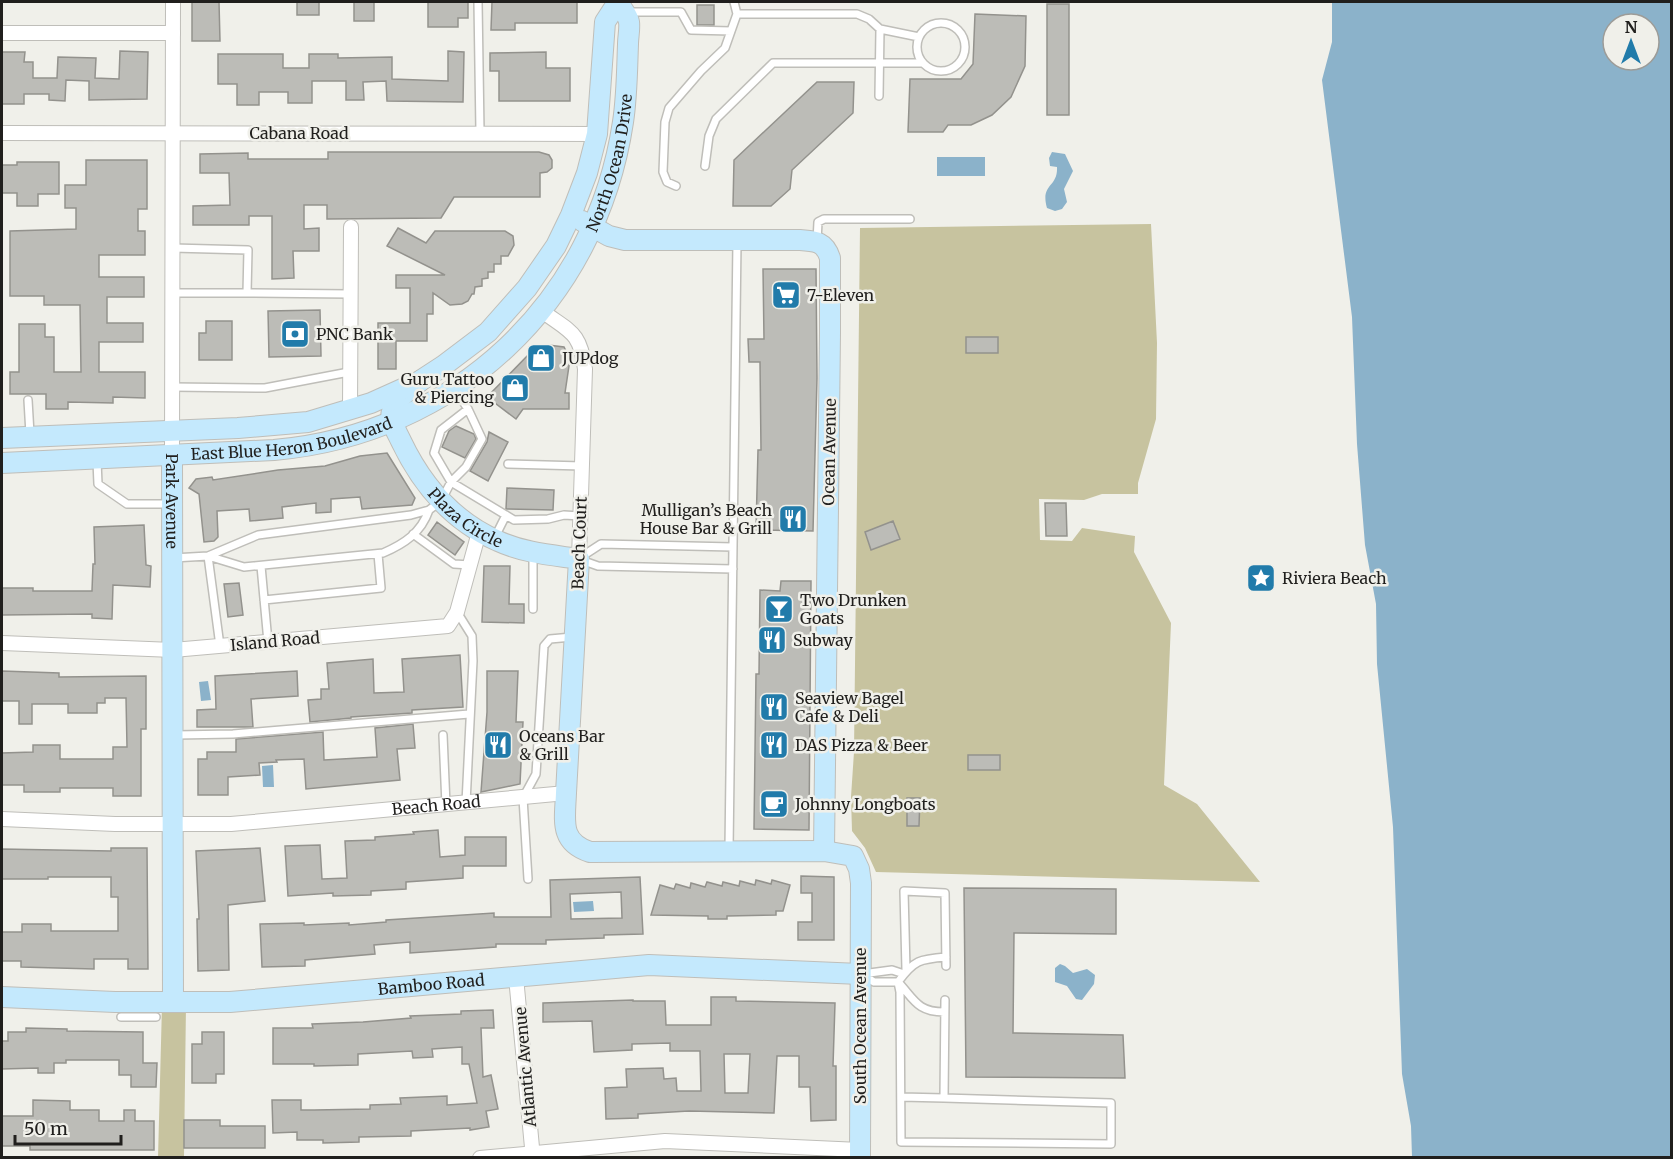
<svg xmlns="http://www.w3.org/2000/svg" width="1673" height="1159" font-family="Merriweather,serif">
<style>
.green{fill:#c7c39f}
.water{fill:#8bb2ca;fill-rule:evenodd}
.building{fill:#bcbcb7;stroke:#93928d;stroke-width:1.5;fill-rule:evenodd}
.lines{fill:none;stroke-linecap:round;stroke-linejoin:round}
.lane-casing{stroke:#bfbeb9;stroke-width:10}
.street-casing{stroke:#bfbeb9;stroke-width:16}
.secondary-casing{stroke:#bfbeb9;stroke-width:22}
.lane{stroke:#fff;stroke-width:7}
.street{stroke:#fff;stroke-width:14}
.secondary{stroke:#c4e9fd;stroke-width:20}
.labels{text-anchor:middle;stroke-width:5;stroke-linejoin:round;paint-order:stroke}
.street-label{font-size:16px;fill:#201f1d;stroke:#f0f0ea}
.poi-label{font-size:16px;fill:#201f1d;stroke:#f0f0ea;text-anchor:start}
</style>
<rect width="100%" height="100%" fill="#f0f0ea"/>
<path class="green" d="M1151 224 1157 343 1156 419 1138 483V494H1102L1084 500 1039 499 1040 540 1072 541 1082 528 1135 536 1134 552 1171 623 1164 785 1197 804 1260 882 876 872 865 848 852 831 851 797 854 752 860 228Z
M162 1005H186L184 1157 158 1158Z"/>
<path class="water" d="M1332 2H1671V1157H1412L1411 1126 1402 1074 1393 827 1377 664 1376 604 1365 545 1357 444 1352 317 1322 80 1332 42ZM1613 24H1649V60H1613Z
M1052 152 1065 154 1073 171 1064 189 1067 202 1062 209 1055 211 1047 208C1040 183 1058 188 1057 167L1050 166 1049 158Z
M937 157H985V176H937Z
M208 681 211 700 201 701 199 682Z
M273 765 274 787H263L262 766Z
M593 901 594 911 574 912 573 902Z
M1060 964 1065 966 1073 973 1087 969 1095 975 1094 984 1082 1000 1076 999 1067 986 1055 982V968Z"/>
<path class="building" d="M192 2H219L220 41H192Z
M297 2H319V15H297Z
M354 2H374V21H354Z
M428 2H468V18H458V27H428Z
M492 2H577V23H515V30H491Z
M1047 4H1069V115H1047Z
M697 5H714V25H697Z
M975 14 1026 16 1025 66 1011 97 992 115 971 125H948L943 132H908L910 79H961L973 64Z
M120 51 148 52 147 99 89 100V81L66 80 65 101 49 100V94H24V104H2V52H25L24 62H33V78H57L58 57 96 58 95 78 119 79Z
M448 51 464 52 463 102 387 101 386 81 363 82 364 100H346V81H312V103H288V92H259V105H237V84H218V54H283V68H309V54H338V58L392 57V79L448 81Z
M546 52V68H570V101H499V71H490V53Z
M817 82H854L853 113 792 170 790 189 771 206H733L734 160Z
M328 152H539L549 155 552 160V168L547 172 540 173V197H454L441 218 327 219V205H304V229L319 228V251H293L294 278 272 279V216H249V225H193V206L230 205 229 173H200V154L248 153V159H328Z
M86 160H147V209H138V231H145V255H99V277H144V297H107V323H143V342H99V372H145V398L113 397V403L68 402V409H46V394H10V372H19V324H45V337H54V372H81L80 305H44V296H10V231L76 229V208H65V185H86Z
M17 162H59V194H38V206H17V193H2V165H17Z
M398 228 426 243 435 231H505L513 236 514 245 508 256H501V264H494V272H488V278L482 279V286L475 287 474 294H472L468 301 462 304 450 305 433 293V314H427V341H396V369H378V323H410V288H396V275H445L387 246Z
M763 269H816L817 378 813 531 756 530 758 450H761L760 362H749L748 339H764Z
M320 310 321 356 269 357 268 311Z
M206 321H232V360H199V333H206Z
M966 337H998V353H966Z
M548 345 564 347 570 359 565 393H569V409H523L516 419 487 397 534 349Z
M456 426 474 434 476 439 465 458 442 447 449 431Z
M489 432 508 442 488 481 470 471 487 442Z
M387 453 415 498 412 505 362 509 360 497 331 499V512L316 513V503L282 507 283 518 250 521 249 509 217 511 218 537 214 541 204 542 199 494 189 488 196 479 212 477 213 480 278 470 325 466 360 456Z
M507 488 554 490 553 510 506 509Z
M1045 503H1066L1067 536H1046Z
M893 521 900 539 871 550 865 532Z
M437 522 464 542 455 555 428 535Z
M144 525 146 565 151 566 150 587 113 585 112 619 92 618V614L2 615V588H33V591H92L93 564H95L94 527Z
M484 566H510L509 604H524V623L482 622Z
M781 581H811L809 830 754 829 756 674H759L760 590 780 591Z
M239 583 243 615 228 617 224 584Z
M460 655 463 707 412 710V713L351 717V718L310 722 308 700 321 699V689H329L327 663 373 659 374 693 404 692 402 659Z
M2 671 59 673V677L146 676V729H141V796H113V788H60V792H24V785H2V753L33 752V745H60V759H113V747H127L126 698H105V703H97V713H68V704H32V724H19V701H2Z
M297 671 298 696 251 699 253 727H197V710L216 709 215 676Z
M487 671H518L516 722H523L520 784 481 792 487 712Z
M413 724 415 748 397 749 400 780 306 789 304 759 276 760 277 762 259 763 260 775 228 777V795H198V759H207V752H236V739L323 732 324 760 377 757 375 728Z
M968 755H1000V770H968Z
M907 798H920L919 826H907Z
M438 830 440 857 465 855V837H506V866H463V878L406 882V889L371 891V895L333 896V893L288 896 285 846 320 845 322 879 347 878 345 841 375 840V837L414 834 413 832Z
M111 848H147L148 969H128V959H94V969L21 967V961H2V932H22V924H51V931H118V897H111V877H48V879H2V849L111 851Z
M260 848 265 901 228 905 229 970 198 971 197 919H199L196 851Z
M801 876 834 877V940H798V922H812V893H801Z
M640 877 643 934 604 935V938L546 940V944H496V947L410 953V942L374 945 375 954 305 960V966L262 967 260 924 304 923V925L349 923V925L386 922V920L494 913V917H551L550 880ZM621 892 622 918 571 919 570 894Z
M756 880 771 884 772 880 790 885 783 911H776V915L727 916V919H708V916L651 915 660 885 674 889 676 884 690 888 691 883 705 887 707 882 722 886 723 882 739 886 740 881 755 885Z
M964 888 1116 889V934L1014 933 1013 1033 1123 1035 1125 1078 966 1077Z
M711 997H736V1001L835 1003 833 1066H836V1120L811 1121 810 1087H799V1056H777L774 1113 689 1111 638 1114V1118L606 1119 605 1088 627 1087 626 1069 663 1068 664 1079 676 1078 677 1091H701L700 1051H670V1043L632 1044V1050L594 1052 592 1021 543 1022V1003L633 1000V1001H665L666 1025H711ZM724 1054H750L748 1093H725Z
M493 1010 494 1028H481L483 1077 491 1075 498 1109 486 1111 489 1127 470 1130V1128L411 1131V1136L359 1137V1142L323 1143V1140H297V1132L273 1133 272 1100H301V1110H314L370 1109V1105L401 1104 400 1098 447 1096V1105L477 1103 469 1064H462V1047L432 1049 433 1057 413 1058 412 1051 358 1054V1065L314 1066V1064H273V1028H313L312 1024 363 1022 411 1018 410 1016 461 1014V1011Z
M26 1028 67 1029V1031L143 1032V1063H157L156 1087H131V1075H119V1060H66V1063H54V1073H38V1068L2 1069V1041H8V1032H26Z
M202 1032H224V1074H216V1083H192V1044H202Z
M33 1100 70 1101V1110H99V1121H124V1110H135V1121H154V1150H30V1146H2V1116H33Z
M184 1120H220V1126H265V1148H184Z"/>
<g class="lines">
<g class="lane-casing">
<path id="lane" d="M478 2 480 132
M627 12H681L691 30 731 31
M737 14H857L869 19 880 29 919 37
M917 47a24 24 0 1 1 48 0a24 24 0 1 1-48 0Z
M879 96 880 29
M705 166 709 136 716 119 773 63H923
M676 186 667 182 663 172 665 122 669 108 701 71 725 48 737 14 734 2
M817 241 818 222 824 219H910
M173 248 248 250 247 293H173
M247 293 350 294
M172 387 265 388 349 372
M28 400 30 434
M468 409 441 430 434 453 451 482 514 520 548 519 564 515 580 516
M97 461 98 484 127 504H169
M508 464 582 466
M413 534 454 564 470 565
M495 537 506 515
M208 556 244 567 383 553C404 544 421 533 429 510
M208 556 220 646
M581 557 601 544 733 547
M173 558 208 556 258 535 411 515 429 510 441 501 451 482 466 467 482 439 468 409 455 390
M581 560 598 566 733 569
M261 566 268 642
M264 600 381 588 378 554
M533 609V555
M457 612 472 636 473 661 466 803
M176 735 233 734 469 714
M443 735 446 805
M729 849 737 242
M528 879 523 798 536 774 544 646 550 639 572 637
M906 970 904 891 945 893 946 966
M862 974 892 970 904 974
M863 975 874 982H898C914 999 917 1012 944 1012
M945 1000 944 1098 1111 1103V1144L901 1142 900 992 898 982C914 960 920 959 946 957
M121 1017H156
M901 1097 944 1098"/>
</g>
<g class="street-casing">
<g id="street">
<path d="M2 33H173"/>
<path d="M2 133 597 134"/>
<path d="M542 311C570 332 580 331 585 369L579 559"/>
<path d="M350 411 351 227"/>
<path d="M172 455 173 2"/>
<path d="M2 643 173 650 448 626 457 612 479 532"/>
<path id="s1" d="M2 819 115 824H231L566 793"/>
<path d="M516 977 533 1158"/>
<path d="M480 1158 665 1141 860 1150"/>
</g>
</g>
<g class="secondary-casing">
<g id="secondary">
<path d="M582 221 609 236 625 240H800C816 241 825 242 830 258V333L824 851"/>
<path id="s2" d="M420 381C411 389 394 399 392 411 389 421 397 432 401 441 422 485 452 521 498 541 524 553 552 555 579 559L566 793C565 820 559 842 590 852L824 851 853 856 859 869 861 883 860 1158"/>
<path d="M2 438 238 428 308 422 371 403 420 381 443 366 488 332 527 288 556 246 571 215 587 173 597 134 605 22 618 2"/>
<path id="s3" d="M172 455 173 1002"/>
<path id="s4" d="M2 463 274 450C456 434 596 302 623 122 627 96 627 70 628 44 628 38 630 28 629 22 628 15 621 8 618 2"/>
<path id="s5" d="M2 997 115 1002H230L649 965 860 974"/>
</g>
</g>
<use href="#lane" class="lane"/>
<use href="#street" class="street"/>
<use href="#secondary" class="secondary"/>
</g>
<defs>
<g id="supermarket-square" transform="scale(1.5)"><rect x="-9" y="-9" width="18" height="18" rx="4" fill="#217baa" stroke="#f0f0ea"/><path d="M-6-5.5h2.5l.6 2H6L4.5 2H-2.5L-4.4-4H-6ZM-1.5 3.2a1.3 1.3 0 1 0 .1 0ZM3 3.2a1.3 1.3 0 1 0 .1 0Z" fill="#fff"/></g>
<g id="bank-square" transform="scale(1.5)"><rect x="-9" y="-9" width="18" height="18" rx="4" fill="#217baa" stroke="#f0f0ea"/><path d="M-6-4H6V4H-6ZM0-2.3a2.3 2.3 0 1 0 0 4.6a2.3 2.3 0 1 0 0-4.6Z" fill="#fff"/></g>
<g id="shop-square" transform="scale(1.5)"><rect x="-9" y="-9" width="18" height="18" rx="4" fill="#217baa" stroke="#f0f0ea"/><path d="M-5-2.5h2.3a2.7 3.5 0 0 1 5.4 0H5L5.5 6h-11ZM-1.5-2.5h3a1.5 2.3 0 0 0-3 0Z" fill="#fff"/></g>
<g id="restaurant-square" transform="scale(1.5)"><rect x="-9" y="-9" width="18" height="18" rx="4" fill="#217baa" stroke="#f0f0ea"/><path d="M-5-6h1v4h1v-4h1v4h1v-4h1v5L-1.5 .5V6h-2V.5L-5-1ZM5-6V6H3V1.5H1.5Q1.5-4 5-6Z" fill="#fff"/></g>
<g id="sight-square" transform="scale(1.5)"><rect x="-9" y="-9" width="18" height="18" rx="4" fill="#217baa" stroke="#f0f0ea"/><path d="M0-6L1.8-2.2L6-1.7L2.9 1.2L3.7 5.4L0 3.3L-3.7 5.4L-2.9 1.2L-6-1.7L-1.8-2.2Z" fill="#fff"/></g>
<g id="bar-square" transform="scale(1.5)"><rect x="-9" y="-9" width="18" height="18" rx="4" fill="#217baa" stroke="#f0f0ea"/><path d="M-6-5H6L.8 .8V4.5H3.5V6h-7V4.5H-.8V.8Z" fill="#fff"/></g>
<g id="cafe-square" transform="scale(1.5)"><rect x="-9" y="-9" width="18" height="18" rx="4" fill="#217baa" stroke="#f0f0ea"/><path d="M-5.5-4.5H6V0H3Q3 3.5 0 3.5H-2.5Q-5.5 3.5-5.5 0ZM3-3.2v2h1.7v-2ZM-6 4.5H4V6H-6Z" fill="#fff"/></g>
</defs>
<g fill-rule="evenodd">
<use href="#supermarket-square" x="786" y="295"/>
<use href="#bank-square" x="295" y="334"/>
<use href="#shop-square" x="541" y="358"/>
<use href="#shop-square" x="515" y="388"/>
<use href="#restaurant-square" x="793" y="519"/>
<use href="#sight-square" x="1261" y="578"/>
<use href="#bar-square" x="779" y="609"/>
<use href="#restaurant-square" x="772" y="640"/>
<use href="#restaurant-square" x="774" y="707"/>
<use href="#restaurant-square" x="498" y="745"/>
<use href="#restaurant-square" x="774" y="745"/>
<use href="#cafe-square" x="774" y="804"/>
</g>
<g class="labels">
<g class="street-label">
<text x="299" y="139">Cabana Road</text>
<text dy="6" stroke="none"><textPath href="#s4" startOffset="747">North Ocean Drive</textPath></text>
<text dy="6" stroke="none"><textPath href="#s4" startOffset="291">East Blue Heron Boulevard</textPath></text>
<text transform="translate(829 452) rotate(-89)" y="6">Ocean Avenue</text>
<text dy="6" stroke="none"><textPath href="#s3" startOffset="46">Park Avenue</textPath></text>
<text dy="6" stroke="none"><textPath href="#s2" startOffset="176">Plaza Circle</textPath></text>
<text transform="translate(579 543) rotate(-88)" y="6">Beach Court</text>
<text transform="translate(275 641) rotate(-5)" y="6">Island Road</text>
<text dy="6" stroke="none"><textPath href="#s1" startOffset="435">Beach Road</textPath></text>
<text dy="6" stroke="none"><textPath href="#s5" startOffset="430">Bamboo Road</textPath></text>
<text transform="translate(860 1026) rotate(-90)" y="6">South Ocean Avenue</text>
<text transform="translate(525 1067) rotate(-95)" y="6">Atlantic Avenue</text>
</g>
<g class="poi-label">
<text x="807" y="301">7-Eleven</text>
<text x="316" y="340">PNC Bank</text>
<text x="562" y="364">JUPdog</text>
<text x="494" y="385" text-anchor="end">Guru Tattoo<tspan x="494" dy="18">&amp; Piercing</tspan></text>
<text x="772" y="516" text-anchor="end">Mulligan’s Beach<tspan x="772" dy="18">House Bar &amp; Grill</tspan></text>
<text x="1282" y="584">Riviera Beach</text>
<text x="800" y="606">Two Drunken<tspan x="800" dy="18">Goats</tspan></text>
<text x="793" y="646">Subway</text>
<text x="795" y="704">Seaview Bagel<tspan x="795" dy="18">Cafe &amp; Deli</tspan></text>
<text x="519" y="742">Oceans Bar<tspan x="519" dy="18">&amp; Grill</tspan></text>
<text x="795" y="751">DAS Pizza &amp; Beer</text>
<text x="795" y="810">Johnny Longboats</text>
</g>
</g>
<rect width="1673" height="1159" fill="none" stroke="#201f1d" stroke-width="6"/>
<g transform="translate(1631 42)"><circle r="28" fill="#f0f0ea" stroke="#9d9c98" stroke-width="1.5"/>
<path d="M0-4.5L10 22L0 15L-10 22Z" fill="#217baa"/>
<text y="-9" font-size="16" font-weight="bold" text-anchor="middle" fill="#201f1d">N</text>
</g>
<path d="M15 1135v9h106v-9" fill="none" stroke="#201f1d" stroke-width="3"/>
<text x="24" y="1135" font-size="18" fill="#201f1d" stroke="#f0f0ea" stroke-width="4.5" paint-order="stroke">50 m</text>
</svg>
